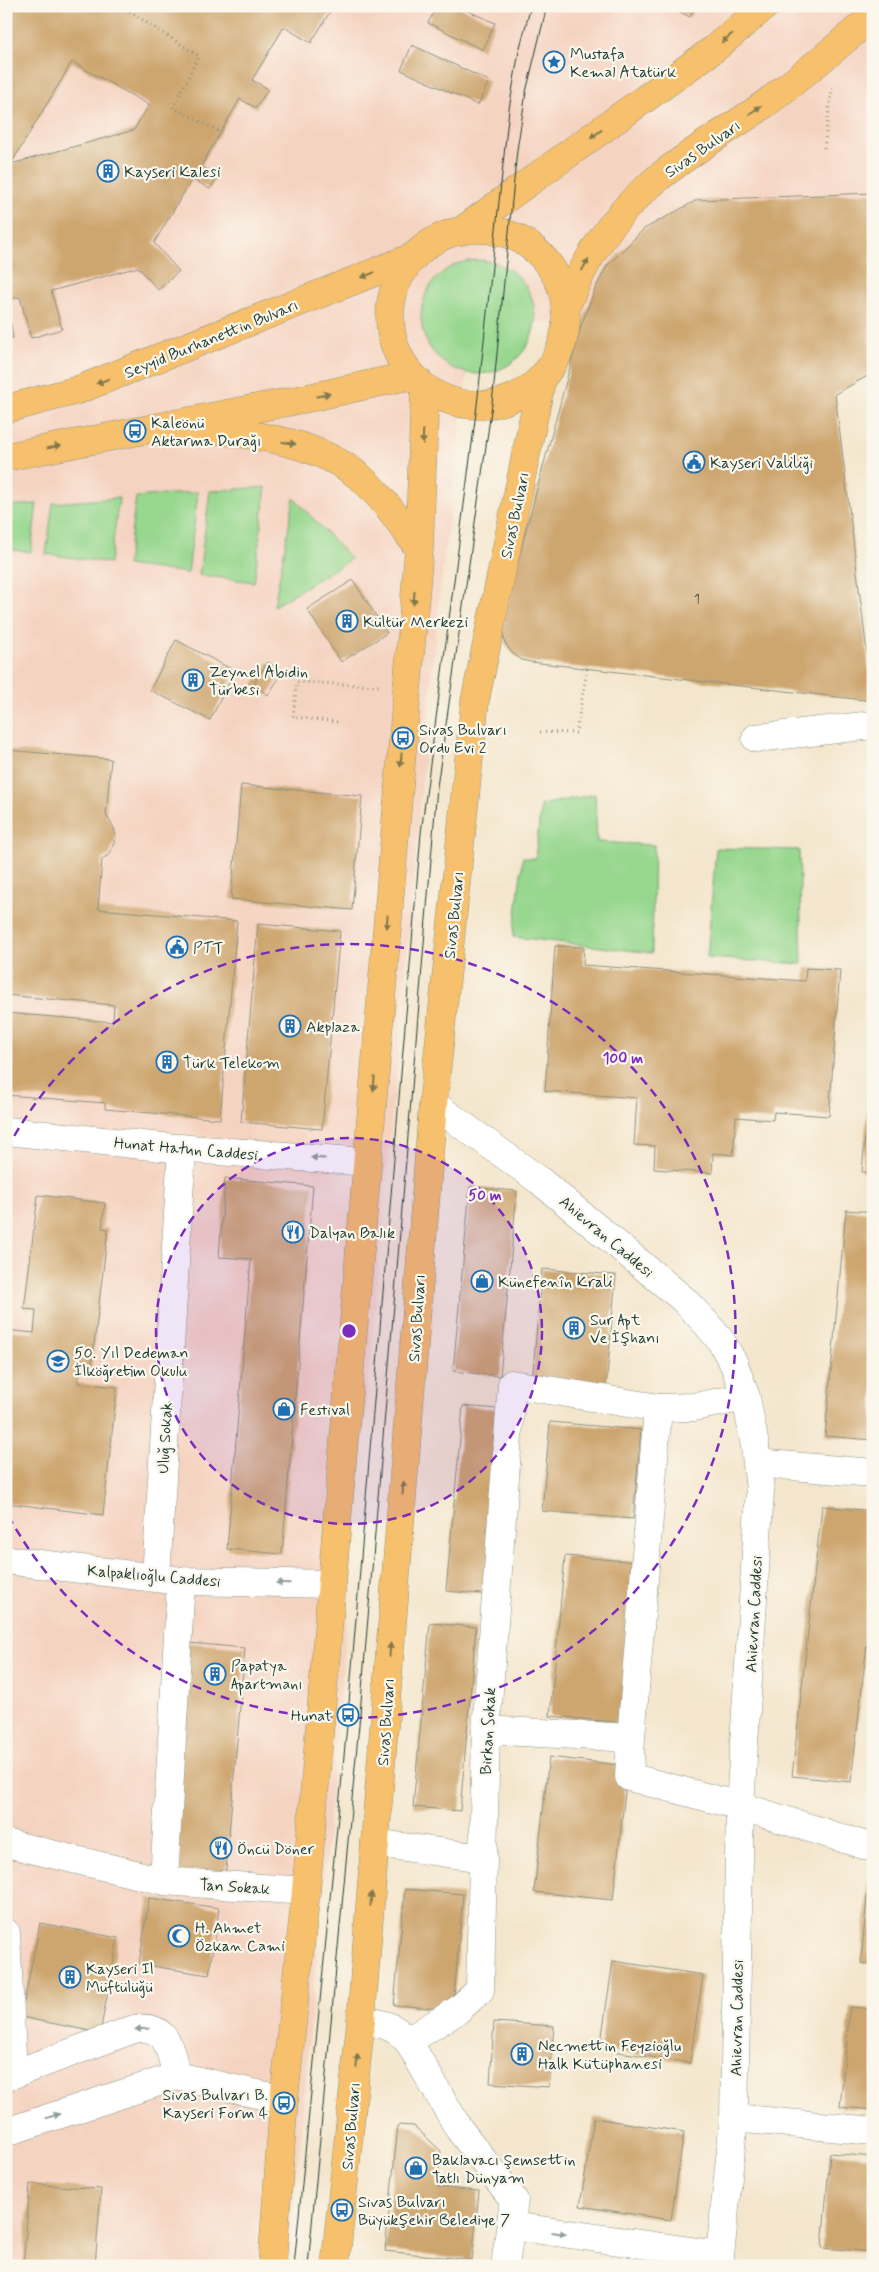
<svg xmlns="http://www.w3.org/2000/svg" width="879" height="2272" font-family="Mynerve,sans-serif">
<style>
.built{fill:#f5d3c1}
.green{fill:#97d78e;stroke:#5b8a61}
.building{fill:#cda56e;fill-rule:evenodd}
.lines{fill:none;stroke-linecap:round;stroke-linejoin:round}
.minor-casing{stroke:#8a9280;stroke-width:29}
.major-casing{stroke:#8a9280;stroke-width:29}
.highway-casing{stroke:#8a9280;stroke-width:29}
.path{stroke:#8a9280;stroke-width:3;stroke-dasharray:1 4;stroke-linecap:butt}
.minor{stroke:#fff;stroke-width:28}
.major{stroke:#f7c06c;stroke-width:28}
.highway{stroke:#f7c06c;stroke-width:28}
.tram{stroke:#1f3d34;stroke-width:1}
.oneway{fill:#80784d}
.oneway2{fill:#8f9e9a}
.ring{fill:none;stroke:#7b2cbf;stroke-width:2.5;stroke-dasharray:9 6}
.labels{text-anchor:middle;stroke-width:4.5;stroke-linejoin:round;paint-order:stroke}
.number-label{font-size:14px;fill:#4a5742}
.poi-label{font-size:16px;fill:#1f3d34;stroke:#fbf7ec;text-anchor:start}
.street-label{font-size:16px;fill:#1f3d34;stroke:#fbf7ec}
.centre{fill:#7b2cbf;stroke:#fbf7ec;stroke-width:2.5}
.ring-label{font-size:15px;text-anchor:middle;font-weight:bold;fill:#7b2cbf;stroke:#fbf7ec;stroke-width:4.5;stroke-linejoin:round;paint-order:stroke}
</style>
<rect width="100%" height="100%" fill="#fbf7ec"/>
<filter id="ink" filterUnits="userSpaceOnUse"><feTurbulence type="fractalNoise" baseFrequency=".02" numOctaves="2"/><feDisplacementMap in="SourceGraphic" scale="10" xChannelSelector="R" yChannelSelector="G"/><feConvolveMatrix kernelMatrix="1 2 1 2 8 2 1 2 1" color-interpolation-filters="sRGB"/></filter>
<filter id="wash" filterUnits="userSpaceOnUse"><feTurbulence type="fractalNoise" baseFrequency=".0096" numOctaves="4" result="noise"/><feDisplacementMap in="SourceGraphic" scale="20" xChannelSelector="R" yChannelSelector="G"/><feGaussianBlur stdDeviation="1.12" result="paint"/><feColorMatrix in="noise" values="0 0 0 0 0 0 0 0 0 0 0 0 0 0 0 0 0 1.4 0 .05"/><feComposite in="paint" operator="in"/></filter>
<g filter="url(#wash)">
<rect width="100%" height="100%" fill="#f4e6cd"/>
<path class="built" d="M6 6H873V193L644 229 607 266 581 326 474 317 437 616 289 2266H6Z"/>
<path class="green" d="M421 317a57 57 0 1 1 114 0a57 57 0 1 1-114 0Z
M266 487 254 582 199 575 210 491Z
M198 492 188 573 127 565 136 497Z
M119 498 110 563 46 554 53 503Z
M294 498 351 559 274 606Z
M37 504 31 552 6 549V506Z
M595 794 597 842 654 845 652 953 513 937 523 857 535 859 541 805Z
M716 848 799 850 802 964 707 958Z"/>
<g id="blocks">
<path class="building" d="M6 6 333 7 311 43 284 27 252 80 268 89 256 108 240 99 201 166 218 176 210 189 192 179 154 243 179 271 158 290 138 267 51 291 62 329 31 338 20 297 6 300ZM72 62 149 105 134 130 11 164Z
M437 6H457L495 23 483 50 428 23Z
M667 6H695L690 17Z
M412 45 489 81 478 105 401 70Z
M873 193V373L835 394 873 701 531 662 522 660 512 653 505 643 502 630 526 530 581 326 595 289 607 266 644 229 697 200Z
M11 324 13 338 6 339V325Z
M353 580 387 633 341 662 307 609Z
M176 640 235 671 210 720 150 690Z
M268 662 283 672 268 695 253 685Z
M6 750 111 759 106 815 114 828 116 837 110 854 102 859 98 909 237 921 220 1119 105 1109V1103L6 1095V1013L113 1022 114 1005 6 995Z
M241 785 362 796 352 910 231 899Z
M258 924 340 931 322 1129 241 1122Z
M555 946 584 947 583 965 805 981 806 968 840 970 829 1116 774 1112 773 1120 736 1117 733 1155 713 1153 712 1173 654 1169 655 1146 634 1145 637 1098 545 1091Z
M869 1090 873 1091V1173L862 1172Z
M225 1178 313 1186 282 1554 227 1549 251 1259 219 1257Z
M470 1187 517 1191 500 1376 453 1371Z
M38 1195 105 1203 102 1228 108 1229 91 1370 80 1369 78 1383 117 1387 103 1515 6 1503V1330L34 1333 36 1310 24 1309Z
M846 1210 873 1212V1440L825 1436Z
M542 1269 616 1275 606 1388 532 1381Z
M463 1406 510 1410 493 1595 446 1591Z
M550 1422 641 1430 633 1519 542 1511Z
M822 1506 873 1511V1591L851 1782 792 1776Z
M565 1556 639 1562 624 1723 550 1716Z
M430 1623 476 1627 460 1811 413 1807Z
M189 1643 245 1648 225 1880 170 1875Z
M549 1757 628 1766 613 1900 534 1892Z
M870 1863H873V1965L861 1963Z
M405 1889 463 1894 453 2010 394 2005Z
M149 1898 219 1908 209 1975 139 1964Z
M40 1923 118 1938 100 2033 21 2017Z
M613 1961 703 1975 690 2063 600 2049Z
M850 2007 873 2009V2110L840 2107Z
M494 2022 554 2026 549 2087 490 2083Z
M594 2118 684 2132 671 2220 580 2206Z
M398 2125 414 2126 441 2151 437 2187 479 2191 472 2260 385 2251Z
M830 2153 873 2157V2252L822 2248Z
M30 2184 101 2189 95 2266H23Z"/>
</g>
</g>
<g filter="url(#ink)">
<use href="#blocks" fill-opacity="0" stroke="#8a9280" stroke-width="1"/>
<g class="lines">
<g class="minor-casing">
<path id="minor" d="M756 738 873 725
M433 1104 539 1180 683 1299 705 1322 721 1341 734 1364 746 1397 755 1446 760 1490 740 1806 734 2118 719 2266
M6 1131 162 1147 367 1162
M658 1408 631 1738 629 1777 740 1806 873 1848
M757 1463 873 1473
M6 1560 181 1581 332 1584
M156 1578 182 1148
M486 1730 631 1738
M6 1843 164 1881 306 1891
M375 1843 482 1858
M164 1881 181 1581
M6 1933 13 2074
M361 2020C381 2023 394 2025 408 2041L459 2129 514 2200 505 2266
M408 2041 458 2010 480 1990 486 1730 512 1384 658 1408 694 1407 746 1397
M6 2077 134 2029C169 2024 169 2049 177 2076
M734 2118 873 2131
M6 2132 177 2076 284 2100
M511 2226 720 2255"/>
</g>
<g class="major-casing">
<path id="major" d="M6 409 78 390 413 257
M6 457 313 397 412 375"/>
</g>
<g class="highway-casing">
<path id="highway" d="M390 317a88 88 0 1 1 176 0a88 88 0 1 1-176 0Z
M461 231 714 49 765 6
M565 309C584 260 612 217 652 183 685 155 723 133 758 109 798 80 835 48 873 16
M172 424C236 434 310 435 361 478 384 498 401 524 419 549
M272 2266 284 2100 306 1891 419 549 425 388
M335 2266 361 2020 433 1104 475 701 542 377"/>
</g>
<path class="path" d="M121 6 199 56 173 107 220 132
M824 148 832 87
M337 722 293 717 297 682 381 686
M540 732 576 733 587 669"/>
<use href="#minor" class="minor"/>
<use href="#major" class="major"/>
<use href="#highway" class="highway"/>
<path class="tram" d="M294 2266 348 1715 421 833 477 405 509 109 519 51 531 6
M308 2266 360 1714 437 787 492 404 517 150 526 92 547 6"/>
</g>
<defs><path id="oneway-solid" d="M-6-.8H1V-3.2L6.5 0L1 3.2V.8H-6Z" transform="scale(1.25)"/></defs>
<g class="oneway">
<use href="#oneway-solid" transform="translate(727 38) rotate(140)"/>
<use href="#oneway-solid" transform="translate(755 110) rotate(-35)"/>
<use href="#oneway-solid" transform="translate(596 134) rotate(144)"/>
<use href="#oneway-solid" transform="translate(585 265) rotate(-61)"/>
<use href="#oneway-solid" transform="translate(368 275) rotate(158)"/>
<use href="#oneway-solid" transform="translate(103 381) rotate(159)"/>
<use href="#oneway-solid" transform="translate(323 395) rotate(-13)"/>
<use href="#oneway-solid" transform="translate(423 437) rotate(92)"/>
<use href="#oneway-solid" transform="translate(289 443) rotate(9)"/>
<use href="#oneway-solid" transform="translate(54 447) rotate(-11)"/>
<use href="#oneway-solid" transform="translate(414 598) rotate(95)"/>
<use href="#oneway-solid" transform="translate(401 760) rotate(95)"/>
<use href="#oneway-solid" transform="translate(387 922) rotate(95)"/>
<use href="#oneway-solid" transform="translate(374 1084) rotate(95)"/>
<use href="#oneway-solid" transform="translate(403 1488) rotate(-86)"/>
<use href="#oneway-solid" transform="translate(390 1650) rotate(-86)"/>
<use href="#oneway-solid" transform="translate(371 1899) rotate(-85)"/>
<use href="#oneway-solid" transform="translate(357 2061) rotate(-85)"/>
</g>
<g class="oneway2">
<use href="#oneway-solid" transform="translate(318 1158) rotate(-176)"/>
<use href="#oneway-solid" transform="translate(283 1583) rotate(-179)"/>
<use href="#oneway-solid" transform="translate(142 2029) rotate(176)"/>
<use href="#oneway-solid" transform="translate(53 2116) rotate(-18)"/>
<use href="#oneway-solid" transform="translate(559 2233) rotate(8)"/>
</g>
</g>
<circle cx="349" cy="1331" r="193" fill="#7b2cbf" fill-opacity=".12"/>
<g class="ring">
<circle cx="349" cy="1331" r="193"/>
<path d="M7 1149A387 387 0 1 1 7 1513"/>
</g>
<defs>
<g id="sight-ring" transform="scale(1.125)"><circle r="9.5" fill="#fbf7ec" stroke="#1f6fb2" stroke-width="1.5"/><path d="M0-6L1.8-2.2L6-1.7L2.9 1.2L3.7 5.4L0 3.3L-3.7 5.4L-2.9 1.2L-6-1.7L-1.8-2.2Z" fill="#1f6fb2"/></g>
<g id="building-ring" transform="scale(1.125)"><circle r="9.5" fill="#fbf7ec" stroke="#1f6fb2" stroke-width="1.5"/><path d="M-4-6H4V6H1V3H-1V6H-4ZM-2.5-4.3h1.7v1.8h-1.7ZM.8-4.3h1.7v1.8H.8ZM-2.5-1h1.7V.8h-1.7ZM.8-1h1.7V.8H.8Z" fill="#1f6fb2"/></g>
<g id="bus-ring" transform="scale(1.125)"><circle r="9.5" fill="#fbf7ec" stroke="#1f6fb2" stroke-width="1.5"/><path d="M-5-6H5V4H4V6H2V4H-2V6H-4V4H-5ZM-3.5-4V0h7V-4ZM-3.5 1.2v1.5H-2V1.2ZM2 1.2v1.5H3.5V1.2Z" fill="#1f6fb2"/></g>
<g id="civic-ring" transform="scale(1.125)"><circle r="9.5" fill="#fbf7ec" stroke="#1f6fb2" stroke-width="1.5"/><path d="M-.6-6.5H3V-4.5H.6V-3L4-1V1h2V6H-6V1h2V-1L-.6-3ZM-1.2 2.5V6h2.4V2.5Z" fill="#1f6fb2"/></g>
<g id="restaurant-ring" transform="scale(1.125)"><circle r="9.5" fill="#fbf7ec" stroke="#1f6fb2" stroke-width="1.5"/><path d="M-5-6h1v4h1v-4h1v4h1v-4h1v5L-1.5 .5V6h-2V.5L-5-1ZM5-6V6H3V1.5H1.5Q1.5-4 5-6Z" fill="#1f6fb2"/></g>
<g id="shop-ring" transform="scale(1.125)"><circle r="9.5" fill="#fbf7ec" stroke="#1f6fb2" stroke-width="1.5"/><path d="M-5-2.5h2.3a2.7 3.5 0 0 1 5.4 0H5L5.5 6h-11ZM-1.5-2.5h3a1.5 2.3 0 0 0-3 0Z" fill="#1f6fb2"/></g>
<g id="school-ring" transform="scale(1.125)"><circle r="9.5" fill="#fbf7ec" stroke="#1f6fb2" stroke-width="1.5"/><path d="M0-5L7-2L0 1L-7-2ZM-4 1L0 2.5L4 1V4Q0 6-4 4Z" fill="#1f6fb2"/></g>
<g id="mosque-ring" transform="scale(1.125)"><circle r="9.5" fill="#fbf7ec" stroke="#1f6fb2" stroke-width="1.5"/><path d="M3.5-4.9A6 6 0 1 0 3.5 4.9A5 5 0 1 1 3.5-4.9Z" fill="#1f6fb2"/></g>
</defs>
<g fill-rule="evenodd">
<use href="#sight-ring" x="554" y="62"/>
<use href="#building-ring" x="108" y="171"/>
<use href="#bus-ring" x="135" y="431"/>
<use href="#civic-ring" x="694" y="462"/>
<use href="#building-ring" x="347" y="621"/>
<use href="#building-ring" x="193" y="680"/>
<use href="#bus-ring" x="403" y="738"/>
<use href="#civic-ring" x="177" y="947"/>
<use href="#building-ring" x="290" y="1026"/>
<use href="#building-ring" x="167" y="1062"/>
<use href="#restaurant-ring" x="293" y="1232"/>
<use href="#shop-ring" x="482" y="1281"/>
<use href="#building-ring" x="574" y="1328"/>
<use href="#school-ring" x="58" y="1361"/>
<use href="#shop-ring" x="284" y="1409"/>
<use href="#building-ring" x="215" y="1674"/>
<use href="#bus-ring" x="348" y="1715"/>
<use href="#restaurant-ring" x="221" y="1848"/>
<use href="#mosque-ring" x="179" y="1936"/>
<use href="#building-ring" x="70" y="1977"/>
<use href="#building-ring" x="522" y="2054"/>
<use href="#bus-ring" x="284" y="2103"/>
<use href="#shop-ring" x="416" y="2168"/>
<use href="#bus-ring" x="342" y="2210"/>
</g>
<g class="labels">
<g class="number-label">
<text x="697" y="603">1</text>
</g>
<g class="poi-label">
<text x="570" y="59">Mustafa<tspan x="570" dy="18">Kemal Atatürk</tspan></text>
<text x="124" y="177">Kayseri Kalesi</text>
<text x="151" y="428">Kaleönü<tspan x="151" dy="18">Aktarma Durağı</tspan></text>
<text x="710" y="468">Kayseri Valiliği</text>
<text x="363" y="627">Kültür Merkezi</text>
<text x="209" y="677">Zeynel Abidin<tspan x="209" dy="18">Türbesi</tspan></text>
<text x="419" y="735">Sivas Bulvarı<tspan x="419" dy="18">Ordu Evi 2</tspan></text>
<text x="193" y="953">PTT</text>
<text x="306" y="1032">Akplaza</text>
<text x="183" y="1068">Türk Telekom</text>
<text x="309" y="1238">Dalyan Balık</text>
<text x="498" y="1287">Künefenîn Krali</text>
<text x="590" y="1325">Sur Apt<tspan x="590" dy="18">Ve İşhanı</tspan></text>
<text x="74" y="1358">50. Yıl Dedeman<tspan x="74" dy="18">İlköğretim Okulu</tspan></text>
<text x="300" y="1415">Festival</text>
<text x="231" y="1671">Papatya<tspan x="231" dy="18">Apartmanı</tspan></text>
<text x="332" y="1721" text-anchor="end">Hunat</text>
<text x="237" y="1854">Öncü Döner</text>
<text x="195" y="1933">H. Ahmet<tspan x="195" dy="18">Özkan Cami</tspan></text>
<text x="86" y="1974">Kayseri Il<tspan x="86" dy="18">Müftülüğü</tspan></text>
<text x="538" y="2051">Necmettin Feyzioğlu<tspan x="538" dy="18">Halk Kütüphanesi</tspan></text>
<text x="268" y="2100" text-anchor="end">Sivas Bulvarı B.<tspan x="268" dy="18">Kayseri Form 4</tspan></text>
<text x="432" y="2165">Baklavacı Şemsettin<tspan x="432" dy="18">Tatlı Dünyam</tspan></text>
<text x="358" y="2207">Sivas Bulvarı<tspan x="358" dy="18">Büyükşehir Belediye 7</tspan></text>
</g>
<g class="street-label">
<text transform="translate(702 148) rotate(-35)" y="6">Sivas Bulvarı</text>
<text transform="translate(211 338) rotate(-22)" y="6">Seyyid Burhanettin Bulvarı</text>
<text transform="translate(514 515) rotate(-78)" y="6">Sivas Bulvarı</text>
<text transform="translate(453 915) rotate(-84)" y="6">Sivas Bulvarı</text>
<text transform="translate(186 1148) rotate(5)" y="6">Hunat Hatun Caddesi</text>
<text transform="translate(607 1236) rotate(40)" y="6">Ahievran Caddesi</text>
<text transform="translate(416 1318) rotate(-86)" y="6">Sivas Bulvarı</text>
<text transform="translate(164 1438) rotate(-87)" y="6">Uluğ Sokak</text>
<text transform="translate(154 1575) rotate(5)" y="6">Kalpaklıoğlu Caddesi</text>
<text transform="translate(753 1614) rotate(-87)" y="6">Ahievran Caddesi</text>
<text transform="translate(385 1722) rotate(-86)" y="6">Sivas Bulvarı</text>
<text transform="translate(487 1731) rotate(-87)" y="6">Birkan Sokak</text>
<text transform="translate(235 1886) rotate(4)" y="6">Tan Sokak</text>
<text transform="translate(736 2018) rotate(-89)" y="6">Ahievran Caddesi</text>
<text transform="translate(350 2126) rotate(-85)" y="6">Sivas Bulvarı</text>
</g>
</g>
<circle cx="349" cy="1331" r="8" class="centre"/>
<g class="ring-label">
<text x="623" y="1063">100 m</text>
<text x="485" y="1200">50 m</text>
</g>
<rect width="879" height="2272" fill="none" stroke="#fbf7ec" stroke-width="25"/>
</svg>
